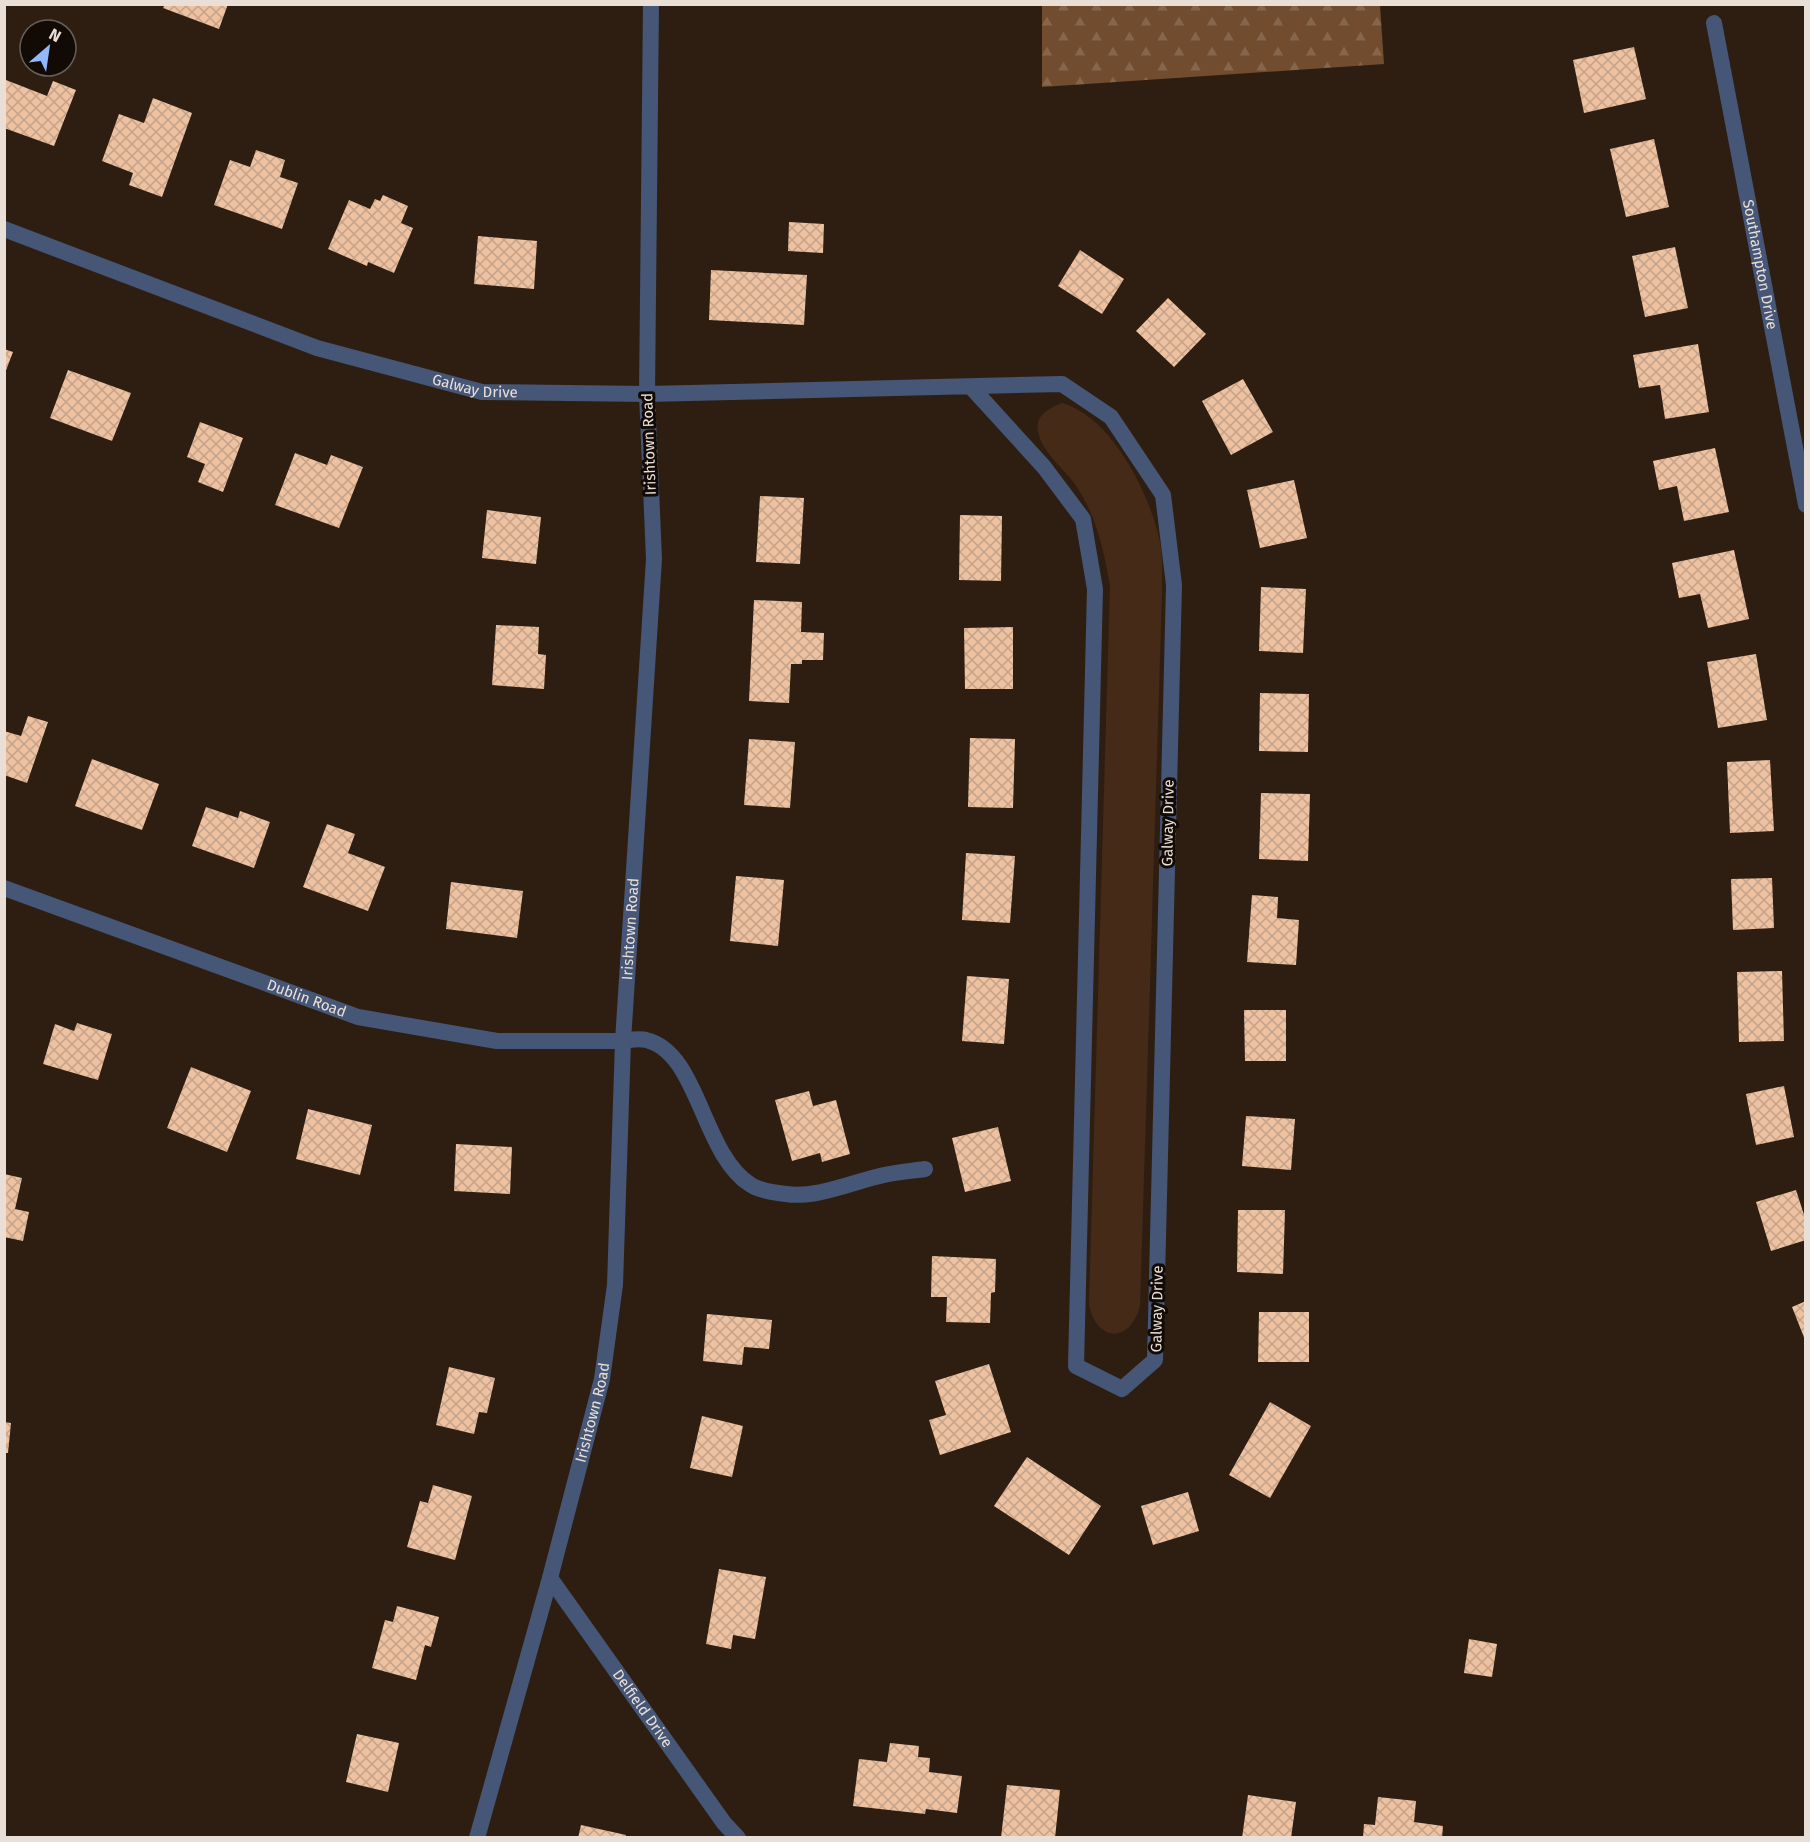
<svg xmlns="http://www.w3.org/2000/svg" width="1810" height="1842" font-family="'Fira Sans',sans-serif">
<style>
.grass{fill:#452b17}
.forest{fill:url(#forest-firs)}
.building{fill:url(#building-cross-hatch)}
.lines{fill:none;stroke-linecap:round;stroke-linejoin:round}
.service{stroke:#455676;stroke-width:16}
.minor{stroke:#455676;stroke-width:16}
.tertiary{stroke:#455676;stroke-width:16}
.labels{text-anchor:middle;stroke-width:6;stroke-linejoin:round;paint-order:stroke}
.street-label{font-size:15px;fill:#eadfd7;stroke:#110a05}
</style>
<defs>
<pattern id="forest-firs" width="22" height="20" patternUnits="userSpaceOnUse" patternTransform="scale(1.5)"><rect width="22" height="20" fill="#714c2e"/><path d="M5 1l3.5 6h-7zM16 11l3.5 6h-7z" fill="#85654c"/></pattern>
<pattern id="building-cross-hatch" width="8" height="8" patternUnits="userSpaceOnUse" patternTransform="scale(1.5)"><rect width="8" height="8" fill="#eec2a1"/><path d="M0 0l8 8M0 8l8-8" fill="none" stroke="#c4a289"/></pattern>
</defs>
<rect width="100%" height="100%" fill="#2e1e11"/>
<path class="grass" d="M1062 403C1112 417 1150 494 1160 542 1163 558 1162 576 1162 593L1140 1306C1130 1344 1096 1342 1089 1304L1110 586C1104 551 1097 518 1077 487 1066 470 1041 452 1038 431 1035 415 1050 408 1062 403Z"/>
<path class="forest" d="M1042 5H1380L1384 64 1042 87Z"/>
<path class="building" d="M165 4H228L219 29 163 8Z
M1634 47 1646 99 1584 113 1573 60Z
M6 80 47 96 53 81 76 90 54 146 4 128Z
M153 98 192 113 162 197 129 185 133 173 102 161 119 114 144 123Z
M1654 139 1669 207 1626 217 1610 149Z
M256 150 285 160 280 177 298 183 282 229 214 205 230 160 250 167Z
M383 195 408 206 401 223 413 228 394 273 368 262 367 266 328 249 349 200 370 209 375 199 380 201Z
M789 222 824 224 823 253 788 251Z
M478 236 537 241 534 289 474 284Z
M1675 247 1688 308 1645 317 1632 256Z
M1080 250 1124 279 1102 314 1058 286Z
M711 270 807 275 804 325 709 320Z
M1168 298 1206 334 1174 367 1136 331Z
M1698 344 1709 412 1665 419 1660 385 1639 388 1633 355Z
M4 349 13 352 5 373H4Z
M68 370 131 393 112 441 50 418Z
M1243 379 1273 432 1231 455 1202 401Z
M200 422 243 438 223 492 198 482 205 464 187 457Z
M1715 448 1729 512 1684 521 1677 486 1659 490 1653 461Z
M295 453 327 465 331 455 363 467 339 528 275 505Z
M1294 480 1307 538 1260 548 1247 490Z
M760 496 804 498 800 564 756 562Z
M487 510 541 517 536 564 482 558Z
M960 515 1002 516 1001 581 959 580Z
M1734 550 1749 619 1708 628 1700 594 1679 598 1672 563Z
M1261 587 1306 589 1303 653 1259 651Z
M754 600 802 602 801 632 824 633 823 660H802V664H791L789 703 749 701Z
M496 625 539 627 538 654 546 655 544 689 492 685Z
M1013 627V689H965L964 628Z
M1756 654 1767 720 1718 728 1707 662Z
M1260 693 1309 694 1308 752 1259 751Z
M28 716 48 722 27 783 4 775V731L21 736Z
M970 738 1015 739 1013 808 968 807Z
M749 739 795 742 790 808 744 805Z
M92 759 159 784 142 830 75 806Z
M1770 760 1774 831 1730 833 1727 762Z
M1261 793 1310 794 1308 861 1259 859Z
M206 807 238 818 240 811 270 822 254 868 192 846Z
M327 824 355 834 348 853 385 867 368 911 303 887Z
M966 853 1015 856 1010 923 962 920Z
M736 876 784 880 778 946 730 941Z
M1772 878 1774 928 1733 930 1731 879Z
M451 882 523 891 517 938 446 929Z
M1252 895 1278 897 1277 918 1299 920 1296 965 1247 962Z
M1782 971 1784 1041 1739 1042 1737 972Z
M967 976 1009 979 1004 1044 962 1041Z
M1244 1010H1286V1061H1245Z
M77 1023 112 1034 98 1080 43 1064 55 1024 74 1031Z
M191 1067 251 1091 227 1152 167 1128Z
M1784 1086 1794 1137 1756 1145 1746 1094Z
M809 1091 813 1106 836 1100 850 1154 822 1162 820 1153 792 1161 775 1100Z
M308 1109 372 1125 360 1175 296 1159Z
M1246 1116 1295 1119 1291 1170 1242 1166Z
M998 1127 1011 1181 965 1192 952 1138Z
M456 1144 512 1147 510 1194 454 1191Z
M4 1174 22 1178 15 1209 29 1212 23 1241 4 1237Z
M1796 1190 1806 1221V1240L1771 1251 1756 1202Z
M1238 1210H1285L1283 1274 1237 1272Z
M932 1256 996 1259 995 1292 991 1293 990 1323 946 1322 947 1297H931Z
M1806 1301V1340H1805L1792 1307Z
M1259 1312H1309V1362H1258Z
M707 1314 772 1320 769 1349 744 1347 742 1365 703 1361Z
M989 1364 1011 1432 940 1455 929 1420 946 1415 935 1381Z
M449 1367 495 1378 487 1413 479 1412 474 1434 436 1425Z
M1270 1402 1311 1426 1270 1498 1229 1475Z
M702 1416 743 1426 732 1477 690 1468Z
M4 1422 11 1423 8 1453H4Z
M1027 1457 1101 1506 1069 1555 994 1506Z
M433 1485 472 1496 455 1560 407 1547 420 1501 428 1503Z
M1188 1492 1199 1531 1153 1545 1141 1506Z
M719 1569 766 1577 755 1639 733 1635 731 1649 706 1644Z
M397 1606 439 1617 431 1647 425 1645 416 1680 372 1668 385 1620 393 1622Z
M1469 1639 1497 1644 1492 1677 1464 1673Z
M357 1734 399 1743 388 1792 346 1782Z
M890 1743 919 1746 918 1757 930 1758 929 1772 962 1776 957 1813 926 1809 925 1814 853 1806 859 1759 887 1762Z
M1007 1785 1060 1790 1055 1838H1001Z
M1248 1795 1296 1802 1291 1838H1242Z
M1378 1797 1416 1801 1414 1822 1443 1826 1442 1838H1363L1364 1824 1375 1825Z
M581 1825 626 1835 625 1838H578Z"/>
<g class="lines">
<path class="service" d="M623 1041C630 1040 639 1038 646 1040 699 1052 702 1155 751 1185 759 1190 776 1193 786 1194 816 1199 855 1181 884 1175 898 1172 912 1171 925 1169"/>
<g class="minor">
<path id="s1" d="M1714 23 1806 505"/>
<path id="s2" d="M4 229 317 348 482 392 647 394 1062 384 1111 417 1163 495 1174 585 1155 1360 1122 1389 1076 1366 1095 589 1083 519 1044 467 972 388"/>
<path id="s3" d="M4 888 358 1017 497 1041H623"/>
<path id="s4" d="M550 1578 724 1823 738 1838"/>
</g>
<path class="tertiary" id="s5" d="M477 1838 550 1578 602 1379 615 1285 623 1041 654 559 647 394 651 4"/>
</g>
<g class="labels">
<g class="street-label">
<text dy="5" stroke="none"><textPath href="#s1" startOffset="246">Southampton Drive</textPath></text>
<text dy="5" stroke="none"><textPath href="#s2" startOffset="498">Galway Drive</textPath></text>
<text transform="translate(649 444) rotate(-92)" y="5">Irishtown Road</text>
<text transform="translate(1168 823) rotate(-89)" y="5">Galway Drive</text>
<text dy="5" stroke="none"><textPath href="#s5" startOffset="927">Irishtown Road</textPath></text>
<text dy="5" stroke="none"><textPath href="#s3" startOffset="322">Dublin Road</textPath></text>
<text transform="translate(1157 1309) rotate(-89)" y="5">Galway Drive</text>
<text dy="5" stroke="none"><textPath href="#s5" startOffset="441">Irishtown Road</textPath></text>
<text dy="5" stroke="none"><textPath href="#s4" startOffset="160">Delfield Drive</textPath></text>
</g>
</g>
<rect width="1810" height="1842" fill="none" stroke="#eadfd7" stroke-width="12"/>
<g transform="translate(48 48) rotate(29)"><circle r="28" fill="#110a05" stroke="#685f59" stroke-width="1.5"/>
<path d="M0-4.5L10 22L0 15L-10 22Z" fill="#93b7fd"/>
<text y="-9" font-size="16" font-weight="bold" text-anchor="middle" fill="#eadfd7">N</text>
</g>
</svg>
